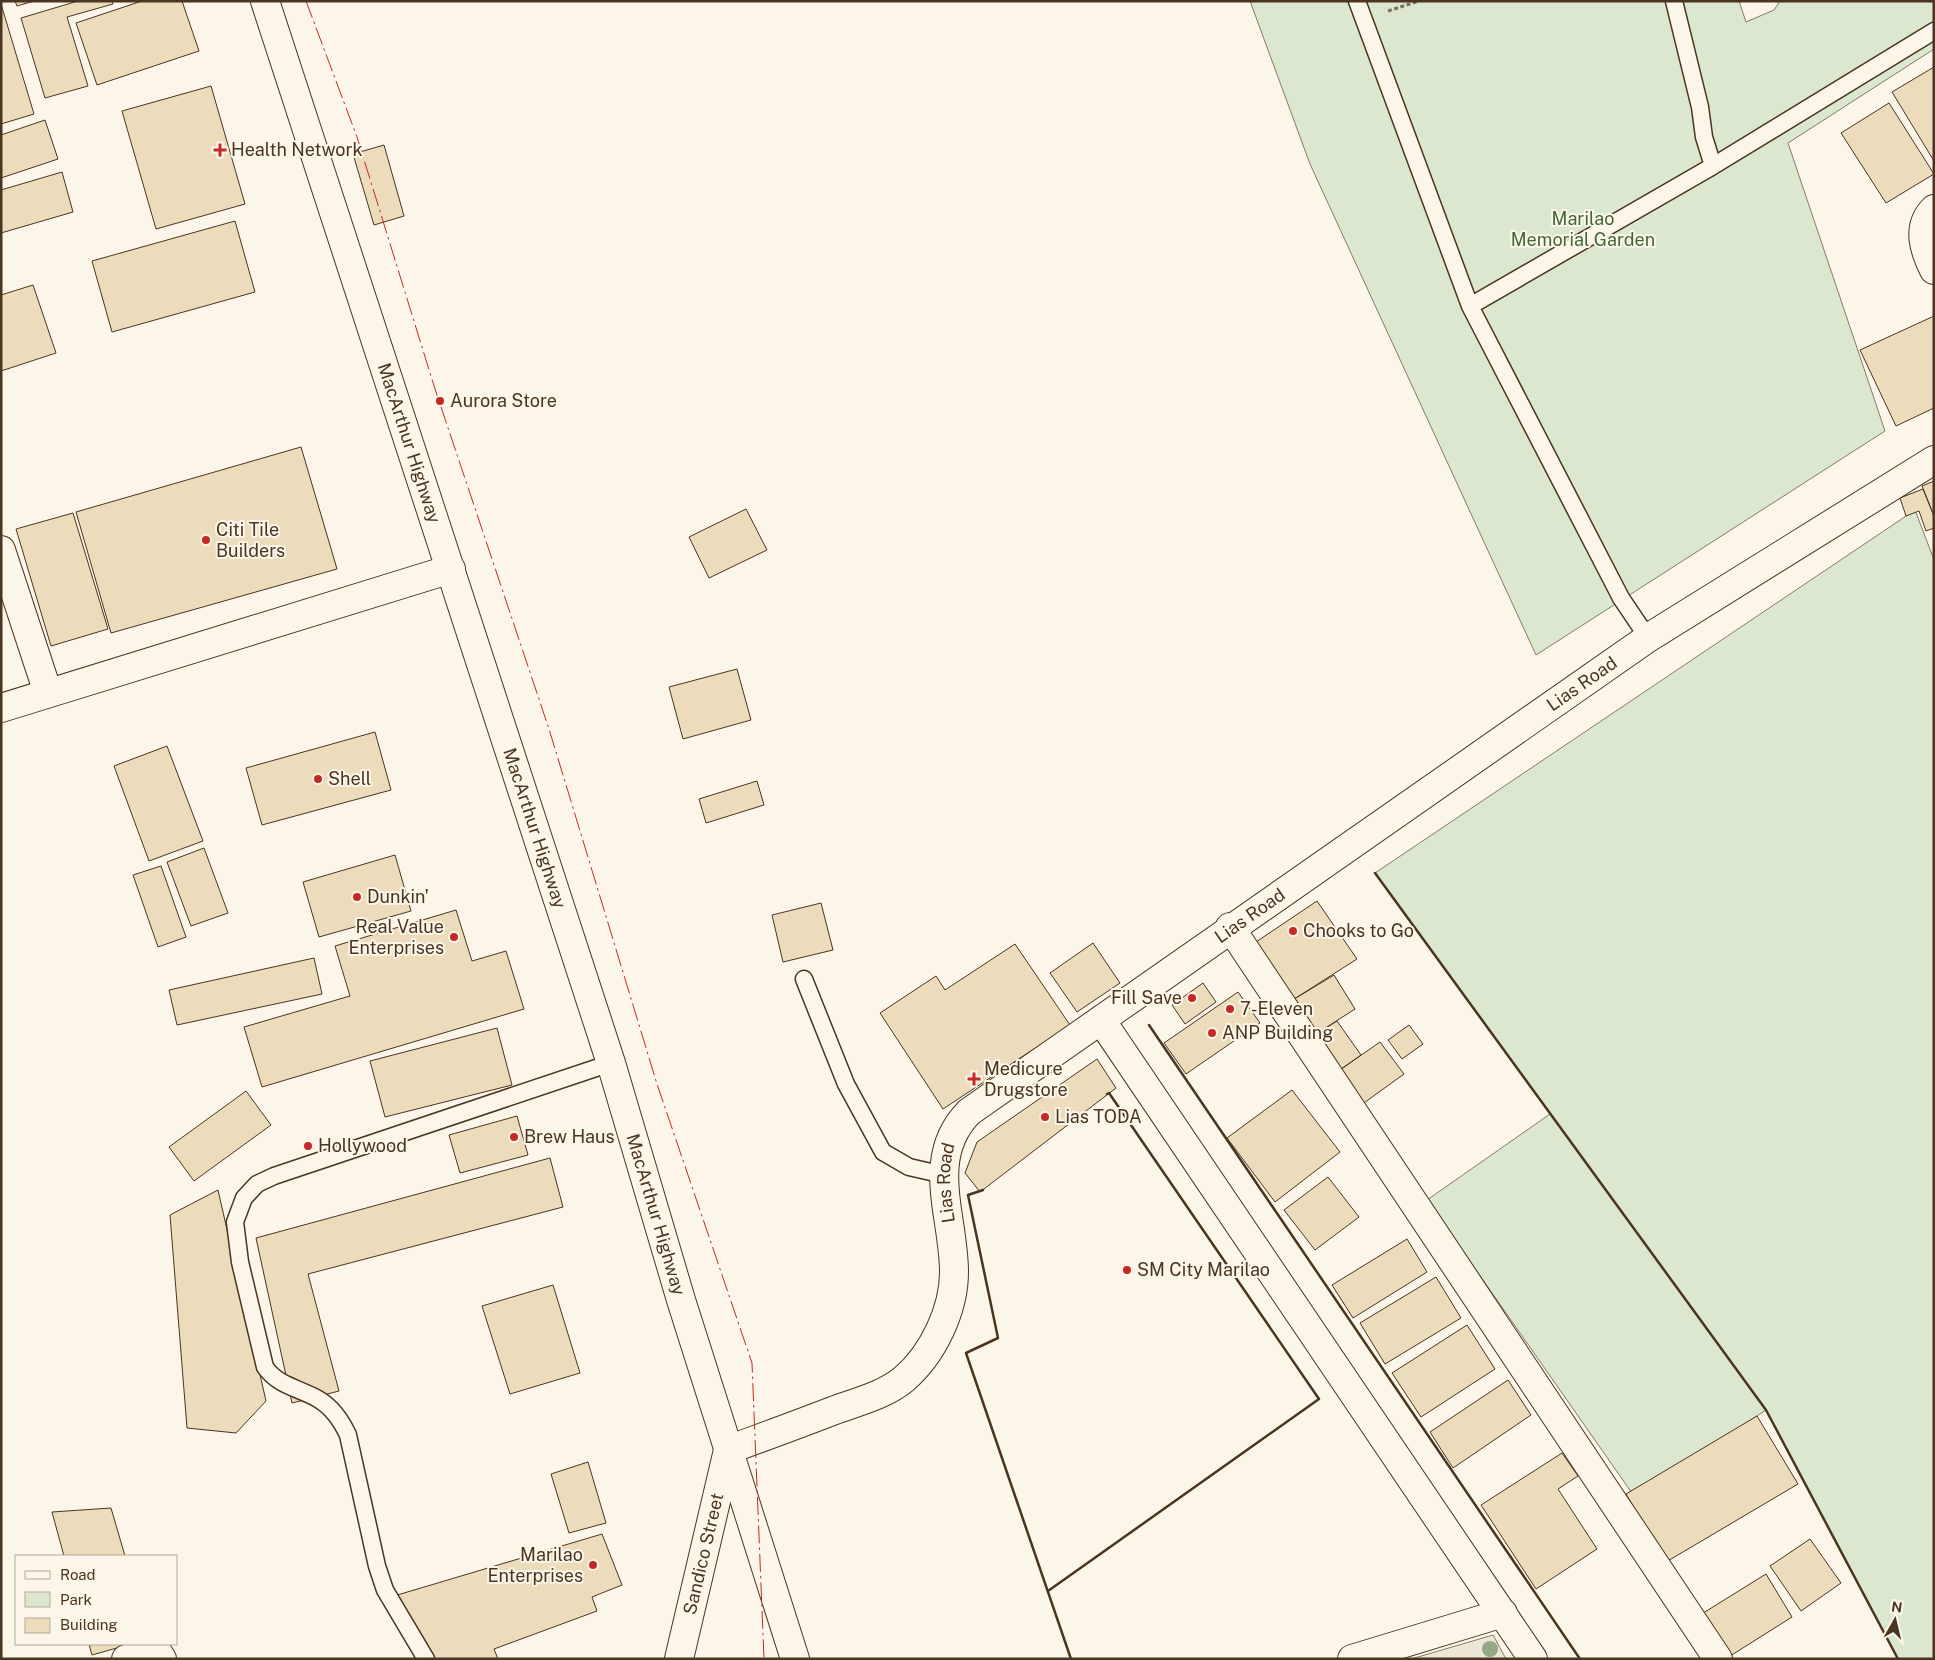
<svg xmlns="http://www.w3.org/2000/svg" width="1935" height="1660" font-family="'Public Sans',sans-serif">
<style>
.green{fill:#dce7d0;stroke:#887966}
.parking{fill:#ede7d9;stroke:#887966}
.building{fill:#ecdcbc;stroke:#4a3520}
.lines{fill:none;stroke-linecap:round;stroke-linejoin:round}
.lane-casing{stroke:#4a3520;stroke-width:19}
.street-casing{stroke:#4a3520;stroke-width:30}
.secondary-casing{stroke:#4a3520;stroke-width:30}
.highway-casing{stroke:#4a3520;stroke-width:30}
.path{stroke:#7f6f5c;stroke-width:3;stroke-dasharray:4 2.5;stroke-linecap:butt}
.lane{stroke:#fbf6e9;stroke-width:16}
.street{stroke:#fbf6e9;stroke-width:28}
.secondary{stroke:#fbf6e9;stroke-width:28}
.highway{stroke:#fbf6e9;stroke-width:28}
.wall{stroke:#4a3520;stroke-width:2.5}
.power{stroke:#c62828;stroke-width:1;stroke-dasharray:18 4 2.5 4;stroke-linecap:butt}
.tree{fill:#96a887}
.poi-dot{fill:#c62828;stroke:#fbf6e9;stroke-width:2}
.labels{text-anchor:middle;stroke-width:4;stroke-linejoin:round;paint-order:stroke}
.poi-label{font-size:18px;fill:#4a3520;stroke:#fbf6e9;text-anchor:start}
.park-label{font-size:18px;fill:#436837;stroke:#fbf6e9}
.street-label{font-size:18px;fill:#4a3520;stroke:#fbf6e9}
</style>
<rect width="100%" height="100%" fill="#fbf6e9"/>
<path class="green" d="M1250 1H1739L1746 22 1774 10 1780 1H1934V49L1788 143 1885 431 1536 655 1310 164Z
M1915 510 1934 560V1659H1898L1766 1410 1634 1496 1427 1200 1550 1114 1375 873Z"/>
<path class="parking" d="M1493 1635 1506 1659H1411L1459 1645Z"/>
<path class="building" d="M15 1H34L17 6Z
M78 1H112L113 4 67 17 88 86 45 98 21 18Z
M142 1H182L199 51 97 85 76 23Z
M1 4 34 114 1 124Z
M1934 67V161L1892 92Z
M211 86 245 204 156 229 122 111Z
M1889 103 1934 174 1886 203 1841 133Z
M45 120 58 159 1 178V135Z
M384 145 404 216 374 225 353 154Z
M62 172 73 212 1 233V190Z
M235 221 255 292 112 332 92 261Z
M33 285 56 353 1 371V295Z
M1934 316V408L1896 426 1860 350Z
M301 447 337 569 111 633 76 512Z
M1934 481V516L1922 486Z
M1923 489 1934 516V528L1926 531 1919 511 1906 516 1900 498Z
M746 509 767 550 709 578 689 537Z
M73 513 108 629 51 646 16 529Z
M737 669 751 720 683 739 669 687Z
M375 732 391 790 262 825 246 768Z
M167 746 203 841 149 861 114 766Z
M757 781 764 805 706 823 699 799Z
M204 848 228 913 191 926 167 862Z
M395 855 411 911 319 937 303 882Z
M161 866 186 937 158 947 133 875Z
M1317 901 1357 959 1291 1001 1253 944Z
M821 903 833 950 783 962 772 915Z
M456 910 472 961 506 951 524 1009 262 1087 244 1027 350 996 335 946Z
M1093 943 1120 983 1077 1012 1050 973Z
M1015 944 1070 1025 943 1109 880 1013 936 976 945 990Z
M314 958 322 994 177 1025 169 990Z
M1334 975 1355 1009 1313 1036 1291 1001Z
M1203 983 1216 1002 1185 1024 1172 1005Z
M1238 992 1260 1023 1186 1074 1164 1043Z
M1337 1021 1361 1055 1337 1072 1313 1036Z
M1409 1025 1423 1044 1402 1059 1388 1040Z
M497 1028 512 1085 385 1117 370 1061Z
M1380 1042 1404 1074 1361 1105 1337 1072Z
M1097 1059 1116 1088 980 1192 965 1173 977 1142Z
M1292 1090 1340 1152 1275 1202 1227 1138Z
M246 1091 271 1125 194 1181 169 1147Z
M517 1116 528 1155 460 1173 449 1135Z
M550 1158 563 1207 308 1274 339 1391 292 1403 256 1238Z
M1328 1177 1359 1217 1315 1250 1284 1210Z
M218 1190 266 1401 236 1433 187 1428 170 1215Z
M1407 1239 1427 1272 1353 1318 1332 1285Z
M1436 1277 1461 1318 1385 1364 1360 1323Z
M553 1285 580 1373 510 1394 482 1306Z
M1467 1325 1495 1369 1421 1417 1392 1373Z
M1508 1380 1531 1415 1453 1468 1430 1432Z
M1757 1416 1798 1484 1666 1562 1626 1494Z
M1562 1453 1578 1476 1558 1489 1597 1549 1536 1589 1481 1505Z
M588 1462 606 1523 569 1533 551 1474Z
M111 1508 125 1556H64L52 1512Z
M602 1534 622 1585 592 1597 597 1611 494 1649 498 1659H435L394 1596Z
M1810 1539 1841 1583 1801 1611 1770 1566Z
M1766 1574 1792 1617 1727 1658 1700 1615Z
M89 1644H131L92 1655Z"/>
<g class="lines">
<g class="lane-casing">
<path id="lane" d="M1357 1 1470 306 1621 598 1648 638
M1674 1 1700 107 1704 137 1713 166
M1470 306 1713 166 1934 31
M804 979 846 1084 883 1152 909 1167 944 1175
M426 1659 385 1590 377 1566 348 1435C341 1420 332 1407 318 1399 299 1388 278 1386 265 1367L240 1262 235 1222 244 1198 257 1184 274 1176 611 1063"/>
</g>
<g class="street-casing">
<path id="street" d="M1934 209C1916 227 1924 250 1934 270
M1 550 48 693
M1 708 451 569
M1230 927 1718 1659
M1101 1020 1533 1659
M126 1659 157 1651 162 1659
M1352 1659 1503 1613"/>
</g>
<g class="secondary-casing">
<g id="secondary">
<path id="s1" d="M679 1659 728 1450C763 1437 799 1424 835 1410 857 1402 885 1395 904 1379 933 1354 954 1310 954 1272 954 1216 924 1158 969 1112L1648 638 1934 460"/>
</g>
</g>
<g class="highway-casing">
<g id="highway">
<path id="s2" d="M265 1 611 1063 681 1300 795 1659"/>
</g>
</g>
<path class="path" d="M1388 11 1419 1"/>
<use href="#lane" class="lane"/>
<use href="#street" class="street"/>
<use href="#secondary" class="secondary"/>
<use href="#highway" class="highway"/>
<path class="wall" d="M1375 873 1766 1410 1898 1659
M1149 1025 1580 1659
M983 1190 968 1195 998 1338 966 1353 1071 1659
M1048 1591 1319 1399 1109 1093 1107 1094"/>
<path class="power" d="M306 1 357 137 435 389 549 729 657 1084 752 1363 764 1659"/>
</g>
<circle class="tree" cx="1490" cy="1649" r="8"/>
<g class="poi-dot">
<path d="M217.5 142.5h5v5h5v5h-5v5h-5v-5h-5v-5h5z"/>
<circle cx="440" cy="401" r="5"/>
<circle cx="206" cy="540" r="5"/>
<circle cx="318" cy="779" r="5"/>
<circle cx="357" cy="897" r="5"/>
<circle cx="1293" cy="931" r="5"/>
<circle cx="454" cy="937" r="5"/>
<circle cx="1192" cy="998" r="5"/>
<circle cx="1230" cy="1009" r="5"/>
<circle cx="1212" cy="1033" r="5"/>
<path d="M971.5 1071.5h5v5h5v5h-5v5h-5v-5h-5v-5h5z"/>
<circle cx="1045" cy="1117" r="5"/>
<circle cx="514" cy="1137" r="5"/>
<circle cx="308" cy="1146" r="5"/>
<circle cx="1127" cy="1270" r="5"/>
<circle cx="593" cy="1565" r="5"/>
</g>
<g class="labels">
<g class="poi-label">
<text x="231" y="156">Health Network</text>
<text x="450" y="407">Aurora Store</text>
<text x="216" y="536">Citi Tile<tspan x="216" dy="21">Builders</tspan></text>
<text x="328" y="785">Shell</text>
<text x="367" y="903">Dunkin'</text>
<text x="444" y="933" text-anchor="end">Real Value<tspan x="444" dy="21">Enterprises</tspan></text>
<text x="1303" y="937">Chooks to Go</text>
<text x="1182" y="1004" text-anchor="end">Fill Save</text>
<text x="1240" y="1015">7-Eleven</text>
<text x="1222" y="1039">ANP Building</text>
<text x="984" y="1075">Medicure<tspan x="984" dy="21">Drugstore</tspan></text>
<text x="1055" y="1123">Lias TODA</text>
<text x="524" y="1143">Brew Haus</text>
<text x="318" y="1152">Hollywood</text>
<text x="1137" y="1276">SM City Marilao</text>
<text x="583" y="1561" text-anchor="end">Marilao<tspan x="583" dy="21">Enterprises</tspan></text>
</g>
<g class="park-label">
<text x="1583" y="225">Marilao<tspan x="1583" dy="21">Memorial Garden</tspan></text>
</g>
<g class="street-label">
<text dy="6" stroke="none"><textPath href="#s2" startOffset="465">MacArthur Highway</textPath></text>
<text dy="6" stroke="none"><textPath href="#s1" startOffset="1441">Lias Road</textPath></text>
<text dy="6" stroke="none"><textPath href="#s2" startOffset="870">MacArthur Highway</textPath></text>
<text dy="6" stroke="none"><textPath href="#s1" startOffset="1036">Lias Road</textPath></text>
<text dy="6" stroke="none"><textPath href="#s1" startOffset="616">Lias Road</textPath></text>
<text dy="6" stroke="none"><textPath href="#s2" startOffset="1275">MacArthur Highway</textPath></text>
<text dy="6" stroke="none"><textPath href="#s1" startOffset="108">Sandico Street</textPath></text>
</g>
</g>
<rect width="1935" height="1660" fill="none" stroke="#4a3520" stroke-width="5"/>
<rect x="15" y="1555" width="162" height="90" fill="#fbf6e9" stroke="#b4a999"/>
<rect x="25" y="1571" width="25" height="8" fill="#fbf6e9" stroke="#b4a999"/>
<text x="60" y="1580" font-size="15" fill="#4a3520">Road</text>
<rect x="25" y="1592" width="25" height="15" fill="#dce7d0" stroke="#b4a999"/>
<text x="60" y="1605" font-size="15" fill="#4a3520">Park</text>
<rect x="25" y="1618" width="25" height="15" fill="#ecdcbc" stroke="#b4a999"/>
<text x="60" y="1630" font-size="15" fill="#4a3520">Building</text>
<g transform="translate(1895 1620) rotate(8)" stroke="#fbf6e9" stroke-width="4" paint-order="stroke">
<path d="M0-4L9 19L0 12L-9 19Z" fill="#4a3520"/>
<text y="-8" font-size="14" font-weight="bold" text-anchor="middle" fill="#4a3520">N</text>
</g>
</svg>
